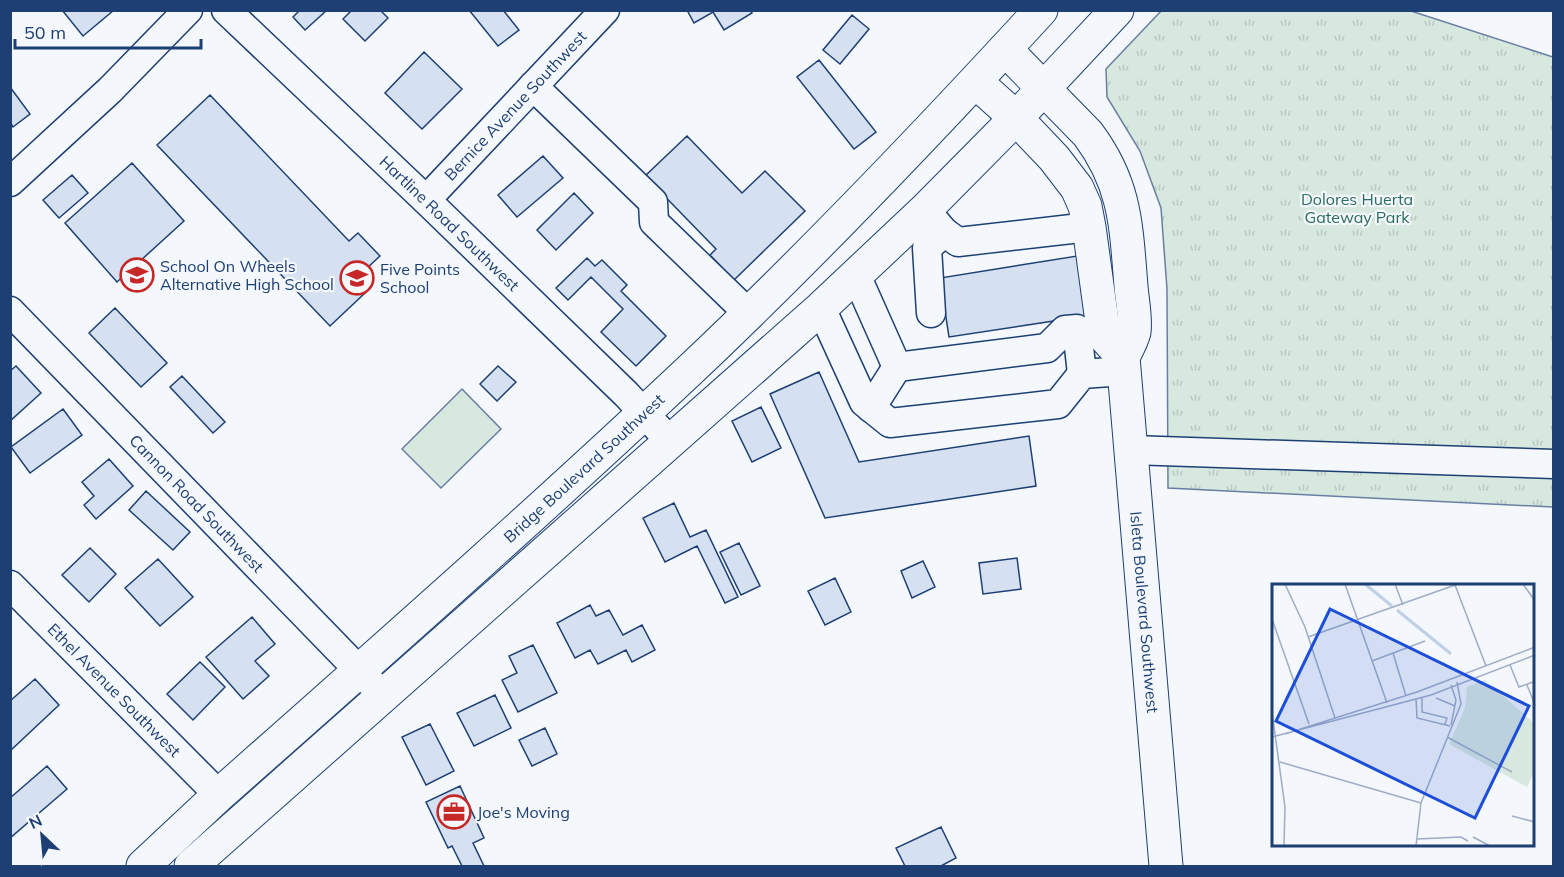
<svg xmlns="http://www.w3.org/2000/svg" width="1564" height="877" font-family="Mulish,sans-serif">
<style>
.grass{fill:#d7e8df;stroke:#687fa3;stroke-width:1.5}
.park{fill:url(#park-tufts);stroke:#687fa3;stroke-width:1.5}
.building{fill:#d5e0f0;stroke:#1d3f73;stroke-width:1.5}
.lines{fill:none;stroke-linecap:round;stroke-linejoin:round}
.minor-casing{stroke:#1d3f73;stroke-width:31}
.major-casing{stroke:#1d3f73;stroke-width:35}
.minor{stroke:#f4f7fb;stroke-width:28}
.major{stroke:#f4f7fb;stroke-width:33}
.labels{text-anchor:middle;stroke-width:4.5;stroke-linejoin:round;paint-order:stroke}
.street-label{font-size:16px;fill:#1d3f73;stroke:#f4f7fb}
.park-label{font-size:16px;fill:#2c6c60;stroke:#f4f7fb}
.poi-label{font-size:16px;fill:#1d3f73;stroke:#f4f7fb;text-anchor:start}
.inset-river{fill:none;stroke:#bed0e5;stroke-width:3}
.inset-road{fill:none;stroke:#9eadc5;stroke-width:1.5}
.view{fill:#1d4ed8;fill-opacity:0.15;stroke:#1d4ed8;stroke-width:3}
.inset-edge{fill:none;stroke:#1d3f73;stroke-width:3}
</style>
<defs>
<pattern id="park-tufts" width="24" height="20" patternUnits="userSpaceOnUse" patternTransform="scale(1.5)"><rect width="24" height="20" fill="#d7e8df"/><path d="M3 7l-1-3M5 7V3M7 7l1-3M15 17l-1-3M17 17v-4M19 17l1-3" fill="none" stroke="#b8c8c3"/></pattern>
</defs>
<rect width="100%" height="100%" fill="#f4f7fb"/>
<path class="grass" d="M462 389 501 429 441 488 402 449Z"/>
<path class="park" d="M1162 10 1411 11 1553 57V507L1168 488 1167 289 1161 208 1140 151 1107 97 1106 69Z"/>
<path class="building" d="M62 10H114L83 36Z
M300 10H327L305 30 293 17Z
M352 10H380L388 18 365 41 343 19Z
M469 10H503L519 30 498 46Z
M687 10H750L752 13 724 30 713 12 694 23Z
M852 15 869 29 840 64 823 50Z
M424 52 462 89 422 129 385 93Z
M819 60 876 132 854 149 797 77Z
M10 87 30 114 13 127 10 122Z
M210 95 349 241 358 233 380 256 353 281 365 293 330 326 157 145Z
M687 136 742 193 765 171 805 211 734 280 710 255 716 249 645 176Z
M543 156 563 178 517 217 498 195Z
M132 163 184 221 117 282 65 223Z
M72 175 88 193 59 218 43 200Z
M574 193 593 213 556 250 537 230Z
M1077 256 1086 316 949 337 940 278Z
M587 258 595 266 602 260 627 285 621 291 666 336 636 366 601 332 623 309 591 277 568 300 556 288Z
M115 308 167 363 141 387 89 333Z
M16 366 41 393 10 421V371Z
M498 366 516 382 497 401 480 384Z
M819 372 859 462 1029 436 1036 486 825 518 770 394Z
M182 376 225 422 213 433 170 387Z
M761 407 781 448 752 462 732 421Z
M63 409 82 435 30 473 11 447Z
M109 459 133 486 96 519 84 505 94 496 82 482Z
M146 491 190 532 173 550 129 510Z
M674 503 690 537 706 530 738 597 725 603 697 546 665 562 643 518Z
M739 543 760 586 741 595 720 552Z
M90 548 116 574 89 602 62 575Z
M1017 558 1021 589 983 594 979 563Z
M158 559 193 597 160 626 125 588Z
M923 561 935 587 912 598 901 571Z
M835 578 851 612 825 625 808 591Z
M590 605 596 616 609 610 623 635 642 625 655 650 632 662 626 650 598 664 590 650 575 658 557 623Z
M252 617 275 644 255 661 269 676 243 699 206 657Z
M533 645 557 693 518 712 502 680 517 673 509 656Z
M200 662 225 687 193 720 167 694Z
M35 679 59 705 11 750 10 701Z
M495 695 511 728 474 746 457 713Z
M430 724 454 771 426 785 402 737Z
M545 728 557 754 532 766 519 740Z
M47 766 67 789 10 838V798Z
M460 786 484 838 473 843 484 866H462L452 846 448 848 426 802Z
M941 827 956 858 941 866H905L896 848Z"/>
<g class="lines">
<g class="minor-casing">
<g id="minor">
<path id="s1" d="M226 10 426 200 626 394 669 440"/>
<path d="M533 86 653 202 654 222 748 313"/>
<path d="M10 182 110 90 188 10"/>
<path id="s2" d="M426 200 605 10"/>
<path d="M944 232 958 242 1089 227"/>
<path d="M856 275 897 367 1047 348 1065 330 1077 329 1082 374"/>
<path d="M821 308 864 402 890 423 1058 404 1082 374 1124 371"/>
<path id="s3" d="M10 311 375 687"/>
<path d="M931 313 927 248 944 232 933 219"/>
<path d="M871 408 897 367"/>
<path d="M1131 450 1554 464"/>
<path id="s4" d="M10 585 219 795"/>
</g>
</g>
<g class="major-casing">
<g id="major">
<path id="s5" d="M1005 49 1088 134C1126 185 1126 226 1131 286 1132 300 1136 318 1134 332 1132 340 1127 349 1123 357L1166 866"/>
<path d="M976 82 1016 118 1054 158 1077 188 1085 206 1089 227 1104 336 1123 357"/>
<path id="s6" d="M143 866 219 795C377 655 536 515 690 370 812 255 927 134 1041 10"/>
<path d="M191 866 821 308 925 210 1016 118 1117 10"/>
</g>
</g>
<use href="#minor" class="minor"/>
<use href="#major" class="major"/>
</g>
<defs>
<g id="school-ring" transform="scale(1.725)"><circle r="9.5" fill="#f4f7fb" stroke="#c62828" stroke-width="1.5"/><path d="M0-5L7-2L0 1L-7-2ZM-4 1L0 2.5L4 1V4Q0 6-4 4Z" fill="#c62828"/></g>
<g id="office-ring" transform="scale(1.725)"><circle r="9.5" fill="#f4f7fb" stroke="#c62828" stroke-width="1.5"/><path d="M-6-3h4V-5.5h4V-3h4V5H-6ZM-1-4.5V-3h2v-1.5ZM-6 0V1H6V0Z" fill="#c62828"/></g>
</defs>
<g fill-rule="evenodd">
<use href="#school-ring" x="137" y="275"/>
<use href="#school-ring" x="357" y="278"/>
<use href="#office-ring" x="454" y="812"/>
</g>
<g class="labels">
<g class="street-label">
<text dy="6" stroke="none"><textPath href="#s2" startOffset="130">Bernice Avenue Southwest</textPath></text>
<text dy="6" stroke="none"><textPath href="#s1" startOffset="309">Hartline Road Southwest</textPath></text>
<text dy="6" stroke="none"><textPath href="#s6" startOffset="594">Bridge Boulevard Southwest</textPath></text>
<text dy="6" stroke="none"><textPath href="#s3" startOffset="268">Cannon Road Southwest</textPath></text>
<text dy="6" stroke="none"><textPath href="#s5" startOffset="609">Isleta Boulevard Southwest</textPath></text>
<text dy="6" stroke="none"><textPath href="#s4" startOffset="148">Ethel Avenue Southwest</textPath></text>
</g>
<g class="park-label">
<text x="1357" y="205">Dolores Huerta<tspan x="1357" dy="18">Gateway Park</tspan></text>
</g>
<g class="poi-label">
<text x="160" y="272">School On Wheels<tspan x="160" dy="18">Alternative High School</tspan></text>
<text x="380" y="275">Five Points<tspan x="380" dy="18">School</tspan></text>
<text x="477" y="818">Joe's Moving</text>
</g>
</g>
<g transform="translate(1272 584)">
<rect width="262" height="262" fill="#f4f7fb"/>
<path d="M213 96 262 139V188L255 203 177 160 193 124 195 103Z" fill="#d7e8df"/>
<path class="inset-river" d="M93 0 120 22M125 26 179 70"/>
<path class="inset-road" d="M13 0 33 43 63 134M73 0 115 119M123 0 131 21M251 0 263 17M183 1 214 82M0 35 37 140M36 53 186 0M121 69 134 112M100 77 153 57M238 81 247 103 261 98M255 101 263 121M150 114V128L175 134 173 140M164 114 183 122M144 115 145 134 178 142M0 128 13 223 12 262M179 141 184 116 179 101M13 150 145 108 263 63M0 153 159 111 263 71M175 153 240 188M8 178 149 219M240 232 263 238M201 253 218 262M145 255 189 253 196 257M144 262 149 219 189 120 185 98"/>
<path class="view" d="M58 25 257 122 203 234 4 137Z"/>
<rect width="262" height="262" class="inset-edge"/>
</g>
<rect width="1564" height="877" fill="none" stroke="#1d3f73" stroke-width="24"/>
<g transform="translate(42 835) rotate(334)" stroke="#f4f7fb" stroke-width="4.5" paint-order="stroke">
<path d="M0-4.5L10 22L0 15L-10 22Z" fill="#1d3f73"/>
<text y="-9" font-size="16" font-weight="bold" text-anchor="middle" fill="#1d3f73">N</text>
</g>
<path d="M15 39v9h186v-9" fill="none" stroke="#1d3f73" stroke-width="3"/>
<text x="24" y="39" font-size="18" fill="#1d3f73" stroke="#f4f7fb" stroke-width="4.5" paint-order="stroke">50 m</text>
</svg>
